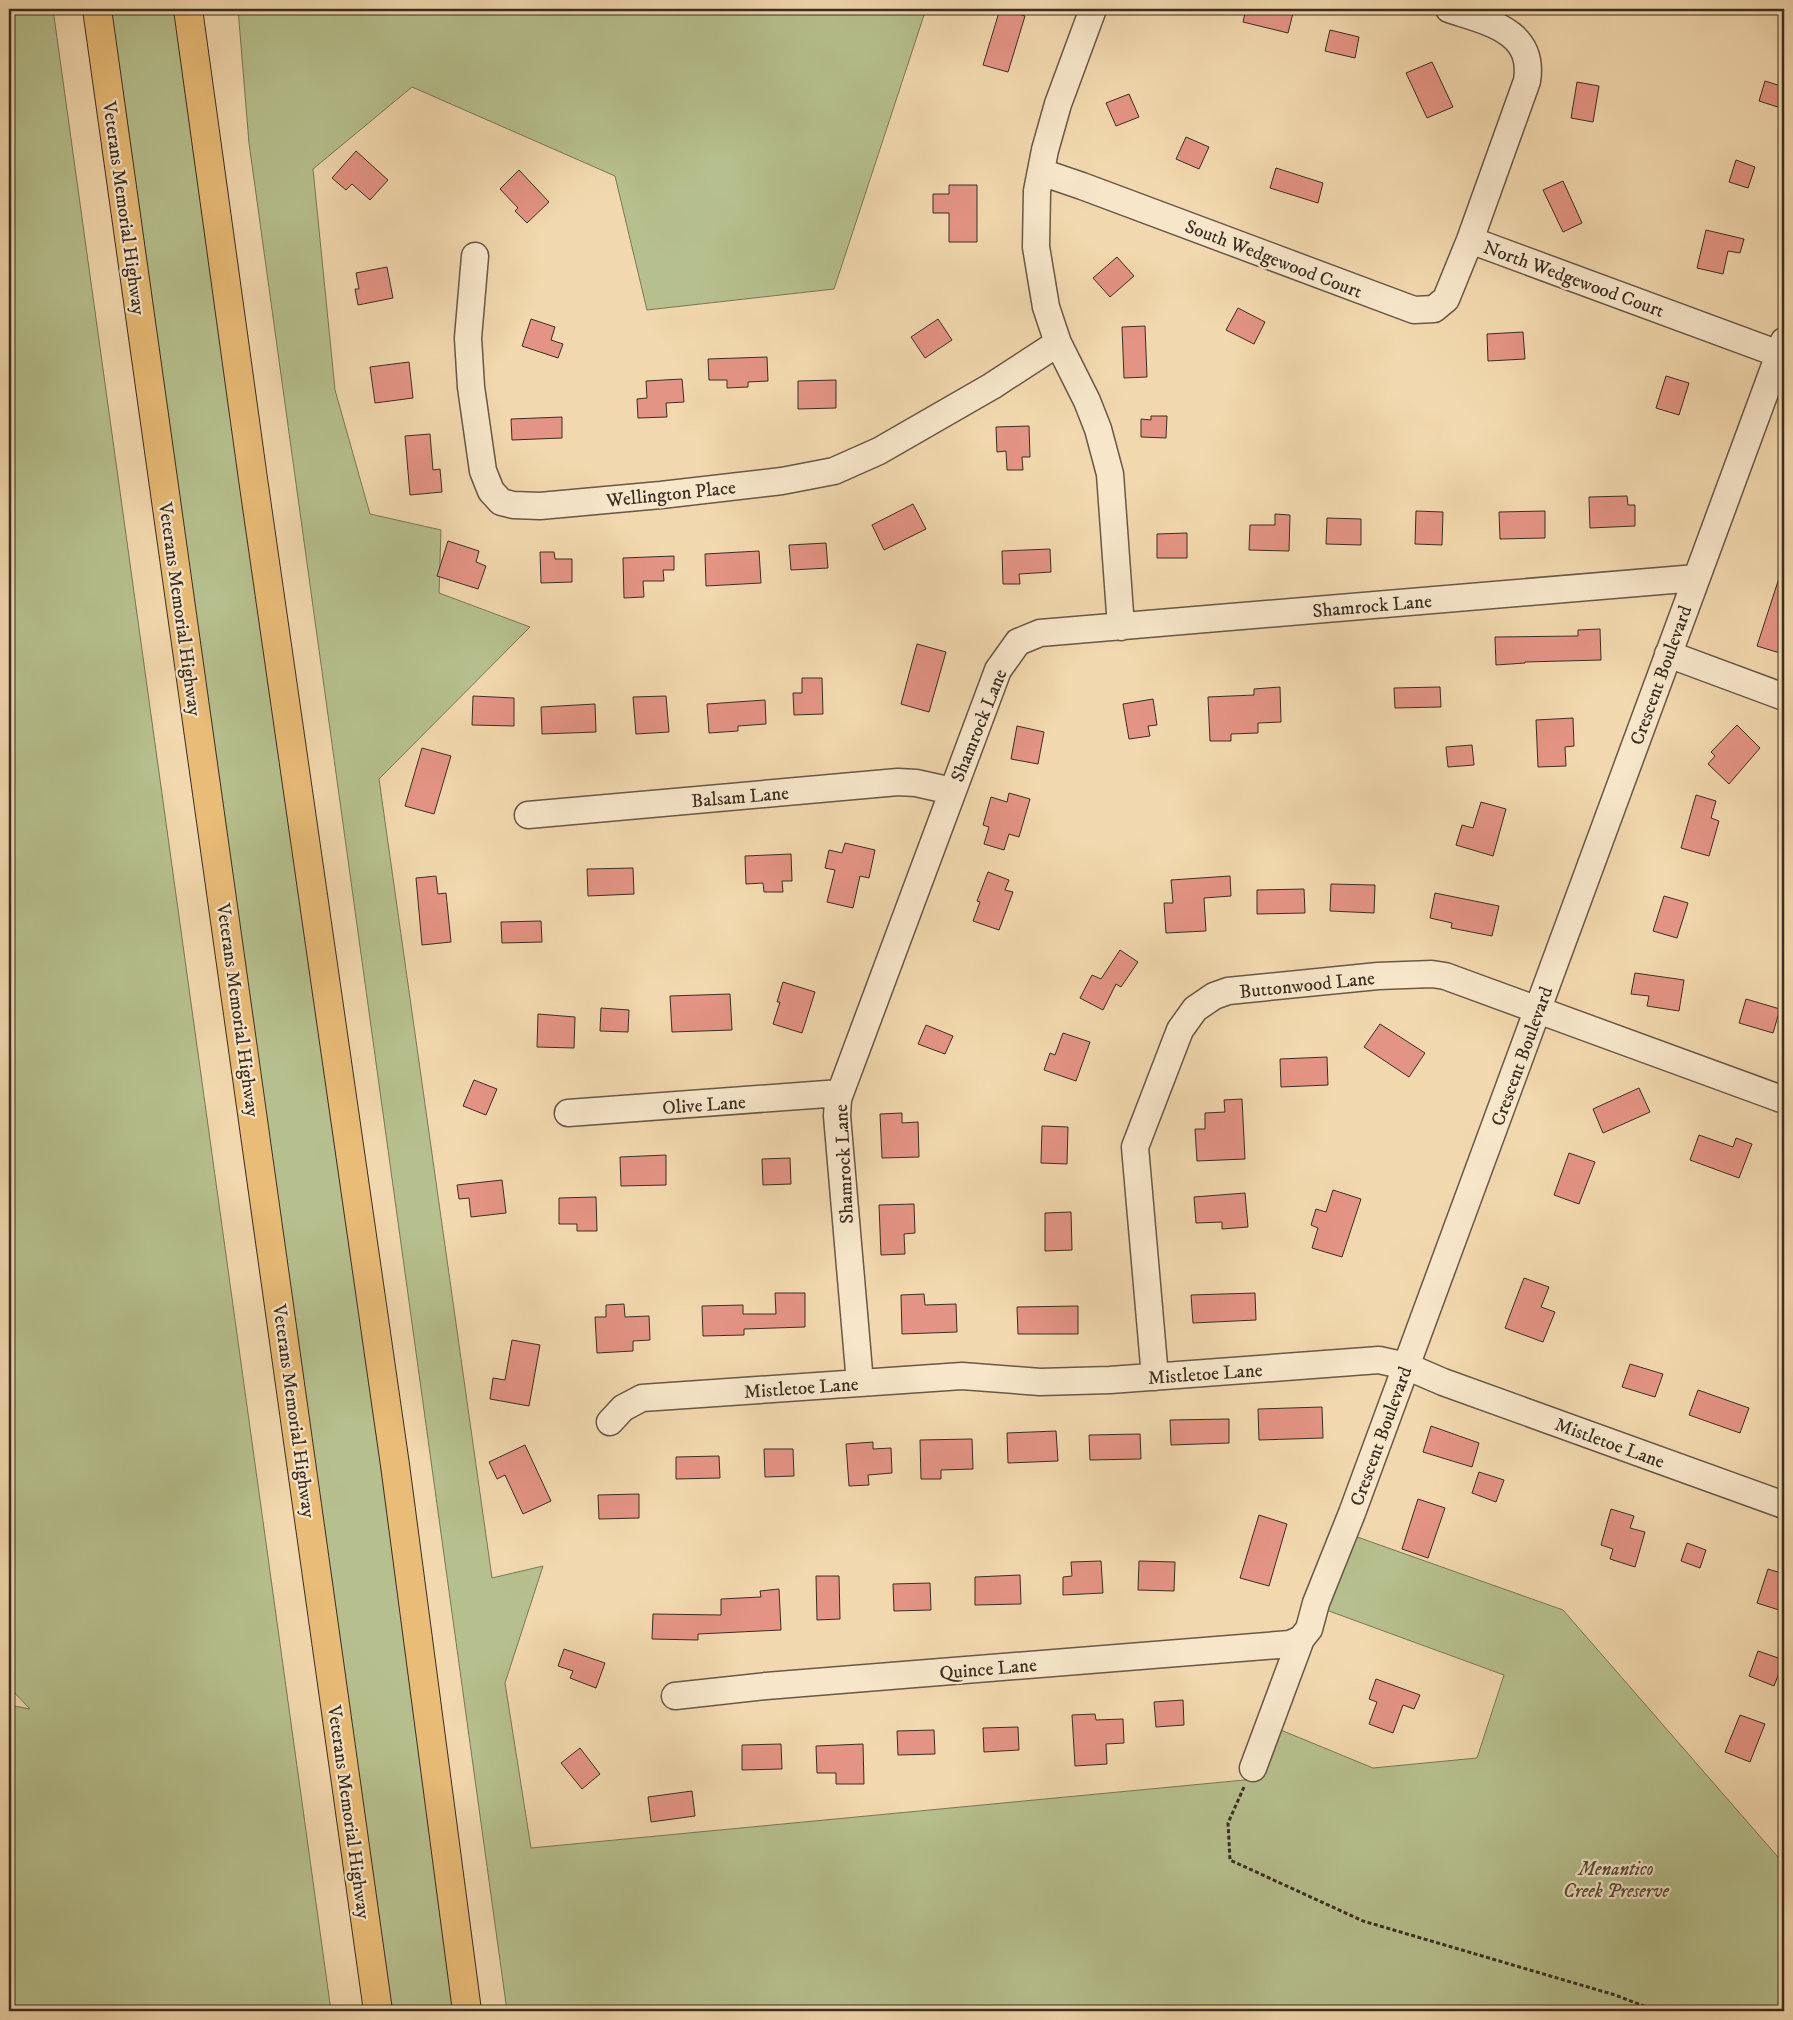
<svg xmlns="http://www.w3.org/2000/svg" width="1793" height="2020" font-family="'IM FELL DW Pica',serif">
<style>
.green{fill:#b6c08e;stroke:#787758}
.building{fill:#e49484;stroke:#3a2e23}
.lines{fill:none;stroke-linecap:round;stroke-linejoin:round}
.minor-casing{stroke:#685846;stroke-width:29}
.highway-casing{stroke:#3a2e23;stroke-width:30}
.path{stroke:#3a2e23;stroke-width:3;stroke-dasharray:4 2.5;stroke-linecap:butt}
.minor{stroke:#f7e6ca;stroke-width:26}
.highway{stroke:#e9bc77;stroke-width:28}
.labels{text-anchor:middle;stroke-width:4.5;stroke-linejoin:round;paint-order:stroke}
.street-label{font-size:19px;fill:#3a2e23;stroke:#f7e6ca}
.park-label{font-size:19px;font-style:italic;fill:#534b38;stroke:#f7e6ca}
</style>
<rect width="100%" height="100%" fill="#f2d8ae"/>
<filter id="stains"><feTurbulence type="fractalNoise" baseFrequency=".004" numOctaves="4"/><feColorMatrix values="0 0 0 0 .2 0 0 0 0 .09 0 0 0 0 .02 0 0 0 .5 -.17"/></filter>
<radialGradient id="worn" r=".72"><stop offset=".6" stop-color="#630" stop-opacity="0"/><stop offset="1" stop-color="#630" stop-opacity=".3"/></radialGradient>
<path class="green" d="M9 9H53L331 2011H9V1705L30 1709 9 1687Z
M109 9H176L384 1467 456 2011H390Z
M238 9H926L834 289 647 310 615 176 412 87 313 169 335 390 370 514 441 530 439 593 530 627 379 779 492 1578 543 1566 505 1683 531 1848 1255 1779 1271 1726 1373 1768 1477 1758 1504 1675 1318 1607 1346 1533 1563 1610 1784 1864V2011H507L249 143Z"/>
<path class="building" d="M1000 9 1025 16 1008 72 983 65Z
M1246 9H1294L1288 33 1243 22Z
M1330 30 1359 37 1355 58 1325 51Z
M1432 62 1453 107 1427 118 1406 73Z
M1765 81 1784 87V109L1759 101Z
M1577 82 1599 86 1593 122 1571 118Z
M1129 94 1139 117 1116 126 1106 103Z
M1186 137 1209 147 1199 169 1176 159Z
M356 151 388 180 370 200 352 184 346 190 332 178Z
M1736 160 1755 167 1748 188 1729 182Z
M1276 168 1323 183 1318 203 1270 188Z
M519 170 549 202 527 223 515 211 518 208 500 189Z
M1563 181 1582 223 1563 232 1543 190Z
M949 185H977V242H949V213H933V194H949Z
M1706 230 1744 239 1740 253 1728 251 1723 274 1697 268Z
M1117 257 1134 276 1110 297 1093 278Z
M387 267 393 298 358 305 355 289H359L356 273Z
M1238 308 1265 322 1254 344 1226 330Z
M531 319 555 327 551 340 563 344 558 358 522 346Z
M938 319 952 340 925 358 911 337Z
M1145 326 1147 377 1124 378 1122 327Z
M1523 332 1525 359 1488 361 1487 334Z
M767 357 768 381 748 382V387L727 388V380H709L708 359Z
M409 362 413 398 375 403 370 367Z
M1666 376 1689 383 1679 415 1656 408Z
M682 379 684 402 666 403 667 417 638 418 637 399 647 398 646 381Z
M836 380V408L798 409V381Z
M1151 416H1167L1166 438 1141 437V419L1151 420Z
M562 417V438L512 440 511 419Z
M1029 426 1030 457H1022L1023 470H1007L1006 451 997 452 996 427Z
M430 434 433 470 440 469 442 492 410 495 405 436Z
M1627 496 1628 505H1635V526L1590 528 1589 497Z
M913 504 926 529 884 550 872 525Z
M1416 511 1443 512 1442 545 1415 544Z
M1545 511V538L1500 539 1499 512Z
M1275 514 1290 515 1289 551 1249 550 1250 525H1275Z
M1327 518 1361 519V545L1326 544Z
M1187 533V558H1157V534Z
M448 541 479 551 476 562 486 566 478 589 437 576Z
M826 543 828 568 791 570 789 545Z
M1050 549 1051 572 1019 574 1020 584H1003L1002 551Z
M759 551 761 583 706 586 705 554Z
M540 552H554L555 559H572V582L541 583Z
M674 556V570H663L664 581H643L644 597 624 598 623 558Z
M1781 572 1784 573V638L1780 653 1757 646Z
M1600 629 1601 660 1525 662V663L1496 665 1495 637 1578 636V630Z
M917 644 946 652 929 712 901 704Z
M802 678H822L823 714 794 715 793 693H802Z
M1280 687 1281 722 1258 723V733L1231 734V741H1210L1208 697 1254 695V689Z
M1440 687 1441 707 1395 708 1394 688Z
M473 696 514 698V726L472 725Z
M666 696 669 732 636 734 633 697Z
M1153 699 1157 725 1148 726 1150 736 1129 739 1123 704Z
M765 700 766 724 738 726V731L709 733 707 704Z
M595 704 596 732 542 734 541 707Z
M1573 718 1574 746 1565 747 1566 766 1538 767 1536 720Z
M1737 725 1760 748 1729 784 1708 764 1715 756 1711 752Z
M1017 726 1044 732 1038 764 1011 759Z
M1472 745 1474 765 1448 767 1446 747Z
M422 748 451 756 434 814 405 806Z
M1009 793 1030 799 1019 837 1009 834 1004 850 984 844 989 827 983 825 991 797 1007 802Z
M1696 795 1716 801 1711 818 1719 821 1709 856 1681 848Z
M1481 802 1506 809 1493 856 1456 845 1462 825 1473 828Z
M845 843 875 850 869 878 860 876 853 908 827 902 835 870 825 868 829 850 842 853Z
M791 854 792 881H782L783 892H764L763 883 746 884 745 856Z
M633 868 634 894 588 896 587 869Z
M988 872 1009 880 1005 890 1013 892 999 930 973 921 980 902 977 901Z
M436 876 438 894 446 893 451 942 422 945 416 878Z
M1230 876 1231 896 1204 898 1206 931 1166 933 1164 903H1173L1171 880Z
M1331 884 1375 885 1374 913 1330 911Z
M1304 889 1305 913 1257 914V890Z
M1435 893 1499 906 1492 936 1451 928 1452 923 1430 918Z
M1664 896 1688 903 1677 938 1653 931Z
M541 921 542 942 502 943 501 922Z
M1120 950 1138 962 1121 987 1116 984 1103 1010 1080 998 1092 975 1101 979Z
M1635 973 1684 980 1679 1011 1647 1006 1649 996 1631 994Z
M783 982 815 992 802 1033 773 1024 780 1002H777Z
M730 994 732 1030 672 1032 670 996Z
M1746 999 1780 1009 1773 1033 1739 1023Z
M601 1008 629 1010 628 1032 600 1031Z
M538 1014 575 1017 574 1048 537 1047Z
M1380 1024 1425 1053 1409 1077 1364 1047Z
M926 1025 953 1036 945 1054 918 1044Z
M1063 1033 1090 1042 1076 1081 1044 1070 1050 1053 1055 1055Z
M1327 1057 1328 1085 1281 1087 1280 1059Z
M474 1080 497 1089 486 1115 463 1106Z
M1639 1088 1650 1112 1603 1133 1593 1109Z
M1242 1099 1245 1159 1197 1161 1195 1129H1205V1113L1225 1112 1224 1100Z
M902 1113V1123L918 1122 919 1157 882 1158 880 1114Z
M1042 1126 1068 1127 1067 1164 1041 1163Z
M1699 1135 1733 1147 1736 1138 1752 1144 1739 1178 1690 1160Z
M1569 1153 1595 1162 1579 1204 1554 1195Z
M666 1155V1185L621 1186 620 1157Z
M790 1158 791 1184 763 1185 762 1159Z
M502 1180 506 1213 471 1217 469 1198 459 1199 457 1185Z
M1333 1190 1361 1199 1342 1257 1312 1248 1318 1228 1311 1225 1316 1209 1326 1212Z
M1245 1193 1248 1227 1222 1229V1222L1196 1223 1194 1197Z
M596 1197 597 1231H577V1224H559V1198Z
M914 1204 915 1233 904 1234 905 1254 881 1255 879 1205Z
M1071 1212 1072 1250 1045 1251V1213Z
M1524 1278 1549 1287 1541 1307 1555 1312 1543 1342 1505 1328Z
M775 1293H805V1327L744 1329V1335L703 1336 702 1306 743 1305V1314H776Z
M1255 1293 1256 1320 1193 1323 1191 1295Z
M924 1294 925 1305 956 1304 957 1332 902 1334 901 1295Z
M624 1304 625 1317 649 1316 650 1340 633 1341V1351L597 1353 595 1317H606V1305Z
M1078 1306V1334H1018L1017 1307Z
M512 1340 540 1345 529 1406 490 1399 493 1378 505 1380Z
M1630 1364 1663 1374 1655 1397 1622 1387Z
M1698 1390 1749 1408 1740 1433 1689 1415Z
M1322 1407 1323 1438 1259 1440 1258 1409Z
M1229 1419V1443L1171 1445 1170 1420Z
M1431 1426 1479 1443 1472 1467 1423 1452Z
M1056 1431 1058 1461 1008 1463 1007 1433Z
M1140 1434 1141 1459 1090 1460 1089 1435Z
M972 1439 973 1469 941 1470V1479H921L920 1440Z
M873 1442V1449L891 1448 892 1473 868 1475 869 1485 849 1486 846 1444Z
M525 1445 551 1501 523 1514 505 1475 497 1479 489 1462Z
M764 1449H793L794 1476 765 1477Z
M719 1456 720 1478 676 1479V1457Z
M1479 1472 1504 1480 1496 1502 1472 1493Z
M639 1494V1518L599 1519 598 1495Z
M1418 1499 1445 1508 1428 1558 1402 1549Z
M1611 1509 1634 1516 1630 1528 1645 1532 1635 1567 1610 1559 1613 1549 1601 1545Z
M1259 1515 1287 1524 1269 1586 1240 1578Z
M1687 1543 1706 1550 1700 1568 1681 1561Z
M1101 1561 1103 1593 1063 1595V1577L1072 1576 1071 1562Z
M1139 1561 1175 1562 1174 1591 1138 1590Z
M1768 1569 1784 1574V1609L1780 1607 1779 1610 1757 1603Z
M1020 1575 1021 1604 975 1605V1577Z
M816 1576H839L840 1619 817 1620Z
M930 1583 931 1610 894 1611 893 1584Z
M779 1589 781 1630 698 1634V1640L652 1639 653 1614 721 1615V1599L761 1597 760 1591Z
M564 1649 605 1663 596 1688 570 1678 573 1671 558 1666Z
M1758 1651 1784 1660 1774 1686 1749 1676Z
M1376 1679 1420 1695 1414 1709 1403 1705 1393 1733 1369 1724 1377 1702 1369 1699Z
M1183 1700 1184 1725 1156 1727 1154 1702Z
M1095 1714 1096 1720 1123 1719 1124 1743 1106 1744 1107 1764 1075 1766 1072 1715Z
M1740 1715 1765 1724 1750 1762 1725 1752Z
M1018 1727 1019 1750 984 1752 983 1728Z
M934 1730 935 1754 898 1755 897 1731Z
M781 1744 782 1769 742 1770V1745Z
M863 1744 864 1784H836V1773H817L816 1746Z
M580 1748 600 1774 582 1789 561 1763Z
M692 1791 695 1816 651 1822 648 1797Z"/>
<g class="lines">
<g class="minor-casing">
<path id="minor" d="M1093 9 1058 104 1045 150 1037 191 1036 247 1046 307 1058 343 1087 401 1098 429 1110 474 1121 627
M1041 172 1082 186 1414 310 1434 309 1446 299 1470 240 1527 81C1535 30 1487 22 1449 9
M1470 240 1779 354
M475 256 468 338 471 387 483 471 491 491 501 502 513 505 540 506 661 495 782 481 834 471 879 451 992 386 1058 343
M1668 654 1784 697
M528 815 898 782 916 783 952 791
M568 1113 840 1093
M1155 1377 1135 1147 1180 1030 1195 1009 1214 996 1228 991 1378 976 1432 974 1445 976 1784 1100
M860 1383 837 1116 838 1099 998 670 1018 642 1040 633 1696 578
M610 1422 623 1408 642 1398 962 1376 1040 1382 1110 1380 1379 1360 1406 1366 1443 1382 1784 1505
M675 1696 766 1686 1290 1644 1301 1639
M1253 1768 1301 1639 1309 1629 1316 1603 1352 1513 1784 341"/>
</g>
<g class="highway-casing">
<path id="highway" d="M97 9 378 2011
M188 9 253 479 395 1465 467 2011"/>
</g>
<path class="path" d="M1244 1787 1228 1823 1230 1860 1363 1921 1615 1995 1657 2011"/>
<use href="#minor" class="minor"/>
<use href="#highway" class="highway"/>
</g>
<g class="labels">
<g class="street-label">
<text transform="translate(125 208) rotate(82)" y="7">Veterans Memorial Highway</text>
<text transform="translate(1274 258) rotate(21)" y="7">South Wedgewood Court</text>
<text transform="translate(1574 278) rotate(20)" y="7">North Wedgewood Court</text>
<text transform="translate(671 493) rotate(-6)" y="7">Wellington Place</text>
<text transform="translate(1372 605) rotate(-5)" y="7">Shamrock Lane</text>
<text transform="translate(181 609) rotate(82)" y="7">Veterans Memorial Highway</text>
<text transform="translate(1660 675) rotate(-70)" y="7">Crescent Boulevard</text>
<text transform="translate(978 725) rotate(-68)" y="7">Shamrock Lane</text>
<text transform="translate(740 796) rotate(-5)" y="7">Balsam Lane</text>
<text transform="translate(1307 984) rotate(-6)" y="7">Buttonwood Lane</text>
<text transform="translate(239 1010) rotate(82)" y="7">Veterans Memorial Highway</text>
<text transform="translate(1521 1056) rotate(-70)" y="7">Crescent Boulevard</text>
<text transform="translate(704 1104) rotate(-4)" y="7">Olive Lane</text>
<text transform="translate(843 1164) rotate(-93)" y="7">Shamrock Lane</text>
<text transform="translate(1205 1373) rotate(-4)" y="7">Mistletoe Lane</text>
<text transform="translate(801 1387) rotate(-4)" y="7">Mistletoe Lane</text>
<text transform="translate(295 1411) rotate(82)" y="7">Veterans Memorial Highway</text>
<text transform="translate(1380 1436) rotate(-70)" y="7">Crescent Boulevard</text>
<text transform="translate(1610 1442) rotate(20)" y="7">Mistletoe Lane</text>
<text transform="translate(988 1668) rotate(-5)" y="7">Quince Lane</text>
<text transform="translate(350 1812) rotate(82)" y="7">Veterans Memorial Highway</text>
</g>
<g class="park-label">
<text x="1616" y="1875">Menantico<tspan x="1616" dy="22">Creek Preserve</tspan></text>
</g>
</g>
<rect width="1793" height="2020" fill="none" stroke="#f2d8ae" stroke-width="30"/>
<rect x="10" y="10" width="1773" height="2000" fill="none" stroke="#3a2e23" stroke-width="2.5"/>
<rect x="15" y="15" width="1763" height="1990" fill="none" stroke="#3a2e23"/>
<rect width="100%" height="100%" filter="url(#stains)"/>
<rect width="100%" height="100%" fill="url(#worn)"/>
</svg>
